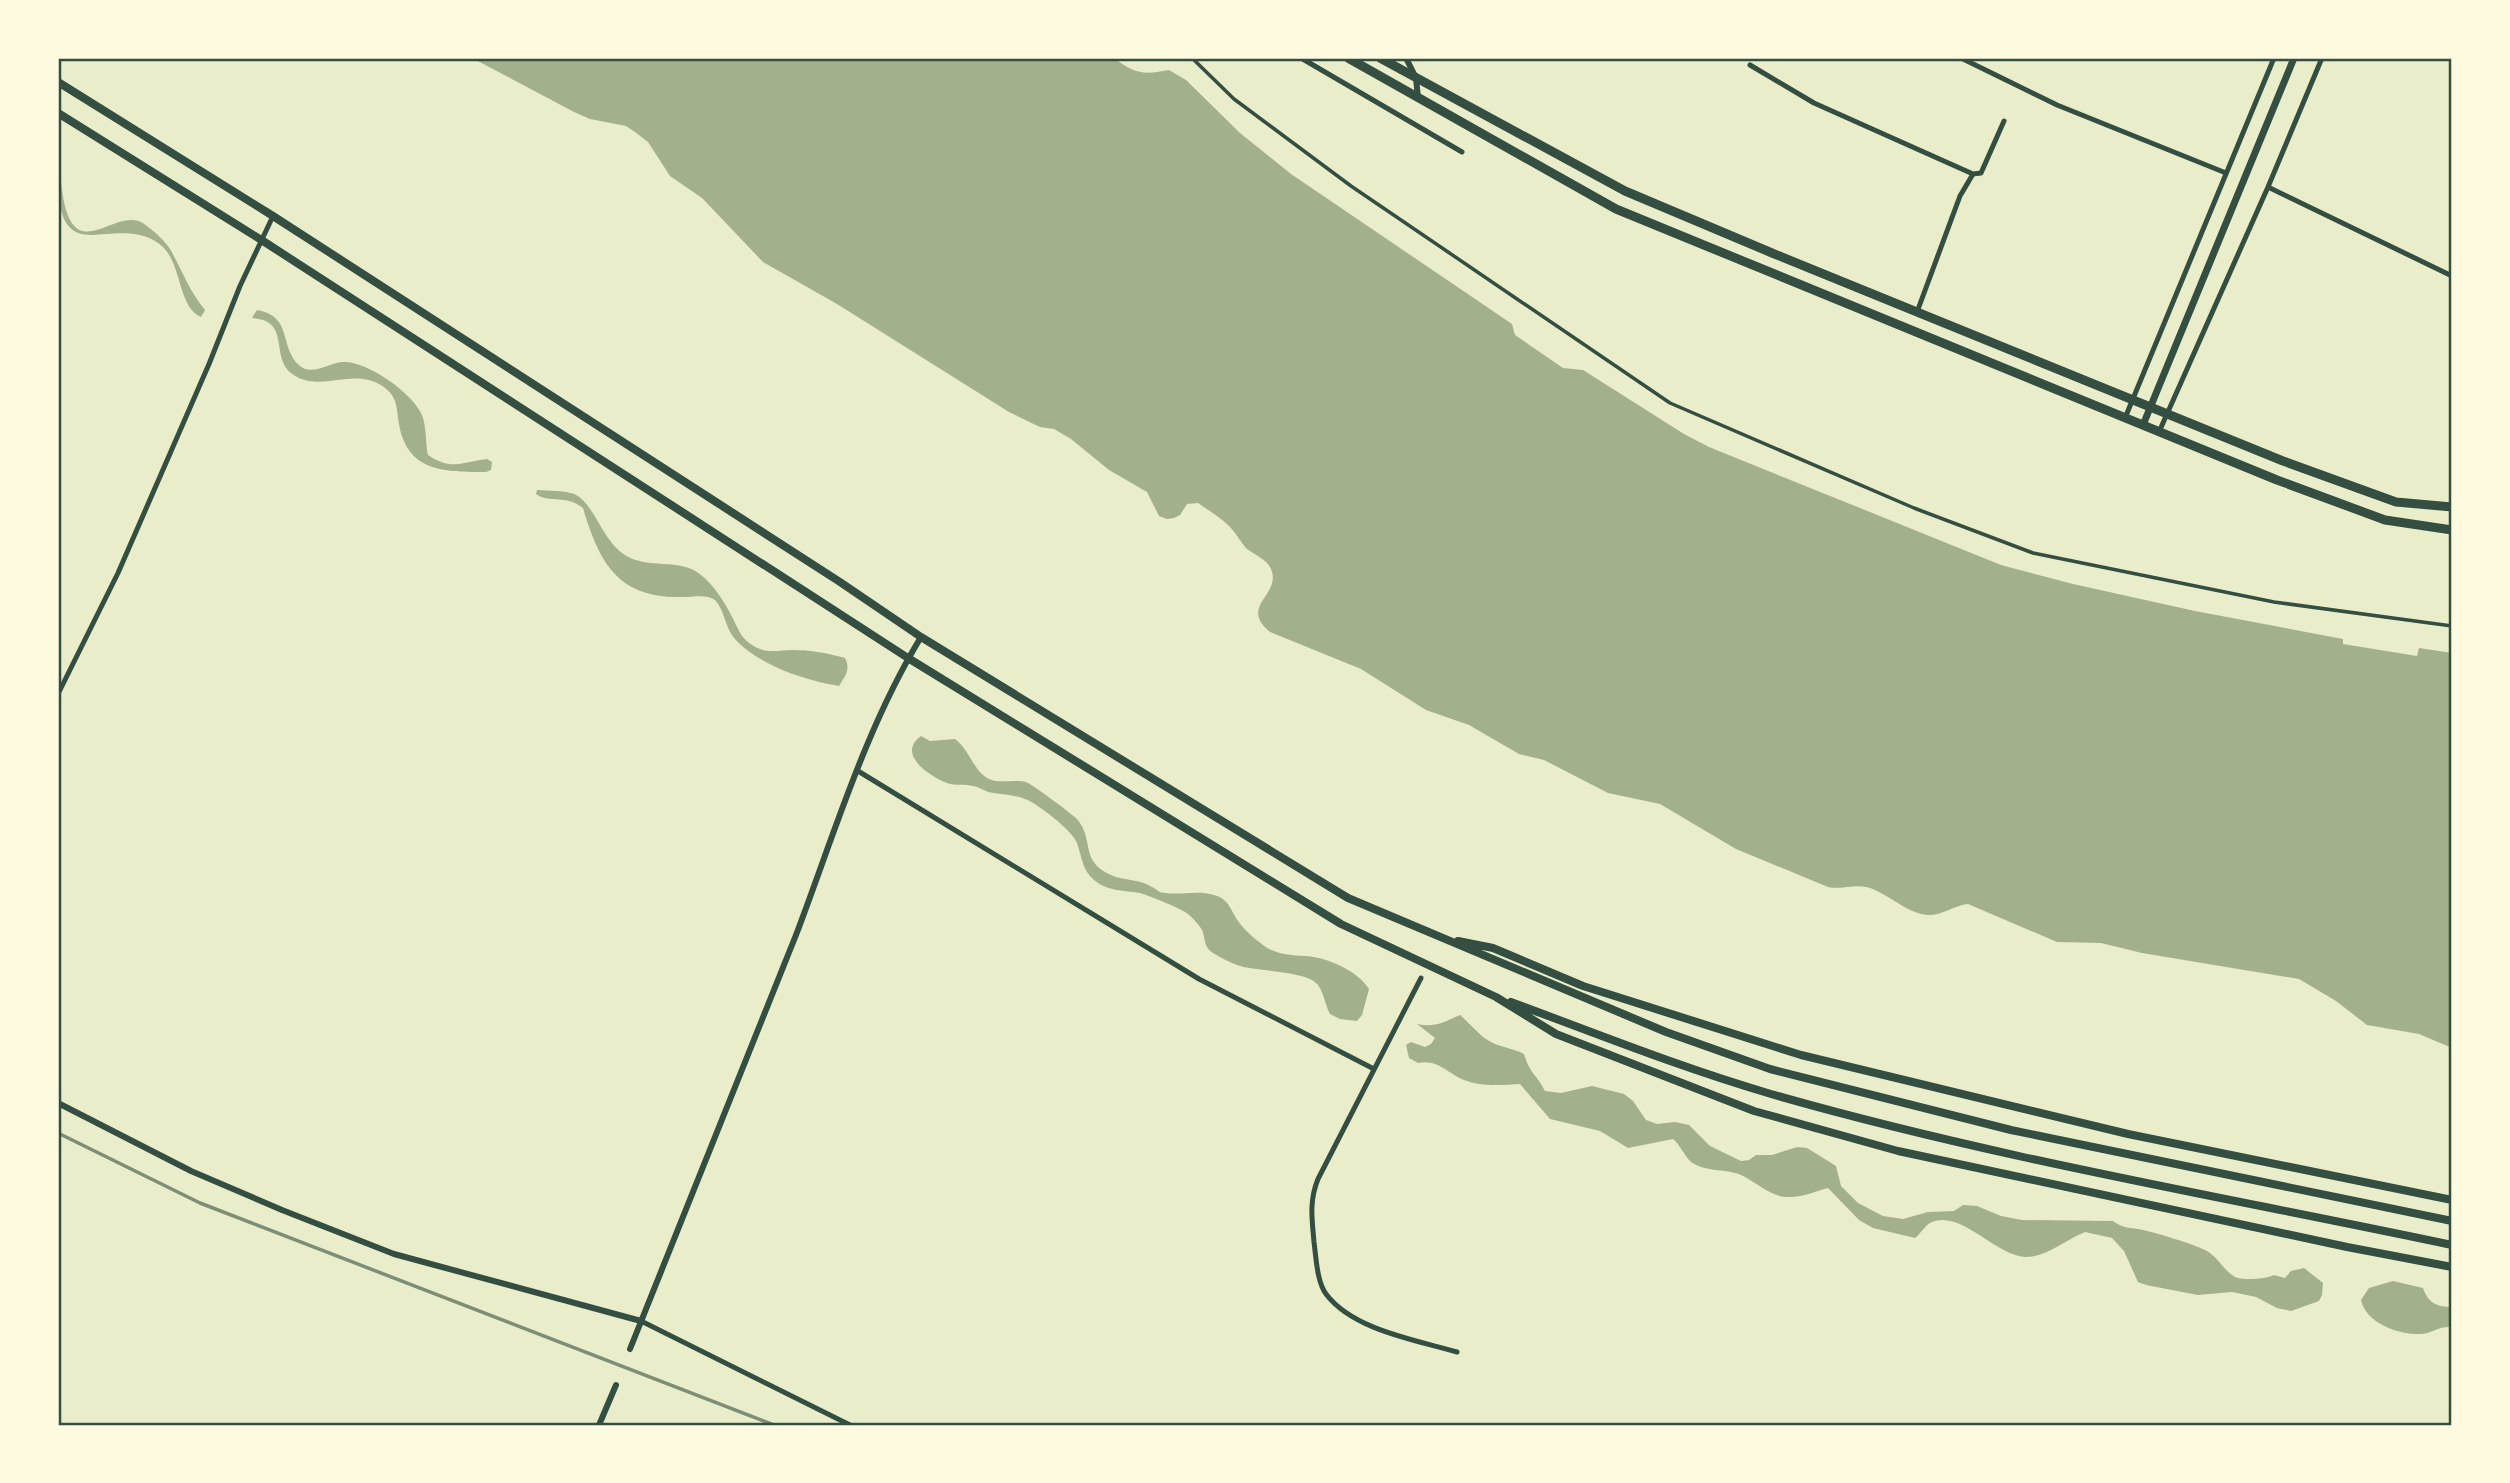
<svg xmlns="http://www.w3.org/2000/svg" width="2510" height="1483" font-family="'PT Sans',sans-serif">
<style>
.water{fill:#a3b18a}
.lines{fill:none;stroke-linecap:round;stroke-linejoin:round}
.pedestrian{stroke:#344e41;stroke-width:3.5}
.minor{stroke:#344e41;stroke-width:5}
.tertiary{stroke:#344e41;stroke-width:6}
.secondary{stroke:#344e41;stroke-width:7}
.primary{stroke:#344e41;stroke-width:8}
.trunk{stroke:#344e41;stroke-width:9}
.rail{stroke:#7c8e77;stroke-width:3.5}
.neatline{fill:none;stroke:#344e41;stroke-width:2.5}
</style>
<rect width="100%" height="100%" fill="#e9edc9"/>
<path class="water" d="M472 58H1114C1135 74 1143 75 1169 70L1186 80 1240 133 1291 174 1512 324 1515 335 1563 368 1583 370 1684 434 1709 447 2001 565 2073 584 2195 611 2343 639V644L2417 656 2419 648 2452 653V1048L2419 1034 2367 1025 2336 1001 2299 979 2142 953 2101 943 2057 942 1968 904C1955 905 1942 915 1931 915 1908 916 1888 892 1866 887 1853 884 1841 890 1828 887L1736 849 1660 804 1608 793 1544 760 1519 754 1469 725 1426 710 1361 669 1270 632C1238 605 1282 596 1271 569 1267 559 1254 555 1246 548 1240 541 1236 533 1229 526 1220 517 1208 510 1198 503L1187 504 1180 515 1174 518 1167 519 1159 516 1147 492 1109 470 1071 439 1054 429 1040 427 1009 412 837 304 763 262 702 198 670 176 648 142 635 132 626 126 590 119 574 112Z
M58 177 61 182C71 279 116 199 147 226 155 232 165 241 170 249 182 270 189 291 205 310L201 317C175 305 184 257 155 241 108 215 58 272 58 177Z
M257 310C294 317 278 346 300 366 312 376 329 363 342 362 366 360 411 392 421 413 427 425 425 442 428 455 452 471 461 462 487 459L492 462 491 470 486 472C447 472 407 473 399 424 396 405 398 395 379 384 351 368 317 394 291 373 270 355 291 320 252 318Z
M537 490C549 491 563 490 574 494 594 502 602 541 625 555 648 570 680 557 701 575 712 583 724 601 730 613 739 629 740 641 760 649 771 653 781 650 792 650 811 650 827 653 845 658 851 670 845 676 839 686 804 680 758 665 734 638 725 627 724 609 715 600 707 594 693 597 684 597 619 599 600 565 583 508 565 494 550 504 536 494Z
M921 736 930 741 955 739C970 750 973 771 989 779 1000 784 1014 779 1026 782 1032 784 1072 814 1077 819 1095 840 1079 861 1111 875 1124 881 1140 879 1152 887 1158 890 1159 893 1166 893 1182 895 1198 890 1214 895 1229 899 1230 909 1238 921 1244 930 1259 943 1269 949 1282 955 1292 955 1305 956 1327 957 1358 971 1369 989L1362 1015 1357 1021 1340 1019 1330 1014C1325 1005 1324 993 1318 985 1307 970 1256 972 1237 965 1229 962 1220 957 1213 953 1203 946 1206 940 1202 930 1200 926 1192 917 1188 914 1183 909 1147 895 1140 893 1123 890 1109 892 1094 880 1082 870 1082 857 1077 843 1071 829 1043 809 1030 801 1016 794 1002 795 988 792 983 790 979 787 973 786 965 784 956 786 947 783 929 776 896 754 921 736Z
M1460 1015C1470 1023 1479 1036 1491 1042 1502 1048 1513 1048 1524 1054 1530 1074 1537 1075 1545 1091L1561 1093 1592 1086 1624 1094 1633 1101 1646 1120 1657 1124 1675 1122 1689 1125 1710 1146 1741 1161 1749 1160 1756 1155H1772L1797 1147 1807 1148 1836 1166 1841 1186 1858 1203 1883 1216 1903 1219 1928 1212 1954 1211 1963 1205 1977 1206 2001 1216 2022 1220 2113 1221C2123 1229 2130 1227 2143 1230 2157 1233 2193 1244 2205 1250 2219 1257 2225 1274 2238 1278 2247 1280 2266 1279 2274 1275L2285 1278 2291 1271 2304 1268 2323 1283 2322 1295 2319 1301 2291 1311 2277 1308 2256 1297 2232 1292 2198 1295 2146 1285 2138 1282 2124 1251 2112 1238 2085 1232C2067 1239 2045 1258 2025 1257 1994 1255 1960 1208 1930 1223 1925 1226 1920 1234 1915 1238L1873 1228 1859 1220 1828 1188C1816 1191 1803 1197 1791 1197 1771 1198 1758 1183 1741 1175 1726 1168 1702 1173 1689 1160 1683 1153 1680 1145 1673 1139L1628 1148 1600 1131 1550 1119 1520 1084C1502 1085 1481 1087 1464 1080 1447 1073 1438 1059 1418 1063L1409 1058 1406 1045 1411 1042 1425 1047 1431 1044 1435 1038 1417 1024C1435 1028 1444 1022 1460 1015Z
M2393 1281 2423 1288C2428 1303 2437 1307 2452 1307V1327C2437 1326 2432 1334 2420 1334 2398 1335 2366 1323 2361 1300L2369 1288Z"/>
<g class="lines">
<path class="pedestrian" d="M1192 58 1234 99 1351 186 1670 403 1914 508 2033 553 2274 602 2452 626"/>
<path class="minor" d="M1301 58 1462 152
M1961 58 2057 105 2226 173
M1750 65 1814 103 1973 174 1960 196 1917 312
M1973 174 1981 173 2004 121
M2268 187 2452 276
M2125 418 2274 58
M2159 432 2268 187 2322 58
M58 694 118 573 209 364 240 286 273 216
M858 771 1199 979 1374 1069
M1421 978 1318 1179C1309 1201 1312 1219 1314 1242 1316 1257 1317 1282 1326 1294 1353 1330 1416 1340 1457 1352
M641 1321 850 1425"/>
<path class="tertiary" d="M1406 58 1416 78 1418 98
M58 1103 191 1171 282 1210 394 1254 641 1321
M630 1349C686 1211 742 1073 796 935 834 835 865 729 921 637
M599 1425 616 1385"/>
<path class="secondary" d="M2143 425 2294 58"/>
<path class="primary" d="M58 82 273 216 840 582 921 637 1348 898 1666 1032 1770 1069 2011 1130 2452 1221
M58 113 263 241 908 658 1341 924 1496 997 1556 1034 1754 1111 1898 1151 2347 1247 2452 1267
M1458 941 1493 948 1583 986 1801 1055 2128 1134 2452 1200
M1511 1002C1597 1034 1682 1068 1771 1094 1994 1158 2225 1197 2452 1245"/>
<path class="trunk" d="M1348 58 1616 209 2277 480 2385 520 2452 530
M1380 58 1625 191 1772 253 2283 461 2396 502 2452 507"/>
<path class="rail" d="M58 1133 200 1203 774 1425"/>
</g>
<rect width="2510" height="1483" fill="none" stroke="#fefae0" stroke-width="119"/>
<rect x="60" y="60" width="2390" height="1364" class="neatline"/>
</svg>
